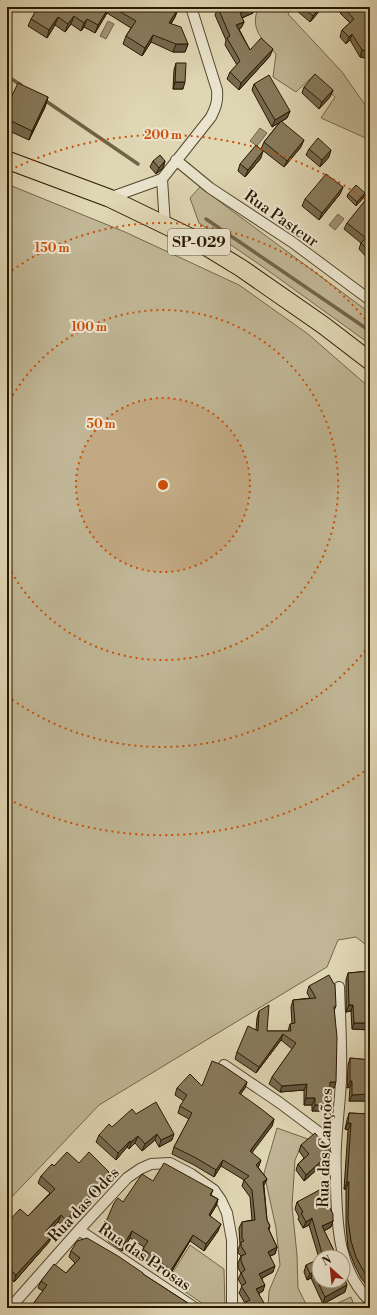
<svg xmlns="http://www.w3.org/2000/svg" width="377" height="1315" font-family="'Libre Bodoni',serif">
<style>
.green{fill:#c0b695;stroke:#74674a}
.water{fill:#a19576;stroke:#716347}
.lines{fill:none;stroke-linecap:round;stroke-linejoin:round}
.stream{stroke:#716347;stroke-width:3.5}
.minor-casing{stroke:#56482d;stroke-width:12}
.trunk-casing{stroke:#291800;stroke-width:19}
.minor{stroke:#eae4ce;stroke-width:10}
.trunk{stroke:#dfd6b3;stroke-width:17}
.wall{fill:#756a50;stroke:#291800}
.shaded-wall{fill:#5f5641;stroke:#291800}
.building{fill:#887b5d;stroke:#291800}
.ring{fill:none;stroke:#cb4f0a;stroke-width:2;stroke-dasharray:2 4}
.labels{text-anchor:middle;stroke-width:4;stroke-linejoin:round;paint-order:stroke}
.shield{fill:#eae4ce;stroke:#63553e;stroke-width:1}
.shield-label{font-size:15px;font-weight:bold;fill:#291800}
.street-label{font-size:16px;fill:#291800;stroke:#eae4ce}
.centre{fill:#cb4f0a;stroke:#eae4ce;stroke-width:2}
.ring-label{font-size:12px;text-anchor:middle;font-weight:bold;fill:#cb4f0a;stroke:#eae4ce;stroke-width:4;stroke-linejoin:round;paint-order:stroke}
</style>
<rect width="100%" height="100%" fill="#dfd6b3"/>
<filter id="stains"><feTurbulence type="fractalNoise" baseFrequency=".005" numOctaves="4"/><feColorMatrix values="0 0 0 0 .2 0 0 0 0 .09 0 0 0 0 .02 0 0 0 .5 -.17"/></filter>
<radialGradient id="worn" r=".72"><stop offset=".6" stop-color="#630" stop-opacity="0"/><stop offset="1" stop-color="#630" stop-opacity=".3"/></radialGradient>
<path class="green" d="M256 7H292L288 14 342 72 370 112V140L321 118 335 97 314 75 296 92 273 77 276 54C263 40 251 31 257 11Z
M7 184 125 232 239 285 308 334 370 388V948L356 937 338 940 327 967 99 1105 7 1202Z
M200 187 370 313V344L263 267 199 223 190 198Z
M277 1128 308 1139 299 1151 295 1160 292 1206 297 1255 298 1288 308 1308H268L269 1291 280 1265 276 1228 264 1173Z
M190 1245 224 1269 225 1308H209L168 1280Z
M351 1297 355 1308H327Z"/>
<path class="water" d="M108 21 114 24 106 39 100 36Z
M260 128 267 133 257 146 250 141Z
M338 214 344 219 335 230 329 225Z"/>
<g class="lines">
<path class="stream" d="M7 76 21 85
M43 99 138 164
M206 219 370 331"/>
<g class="minor-casing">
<path id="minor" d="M176 160 210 188 292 242 370 300
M162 179 165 225
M109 198 162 179 211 117C216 107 218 101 217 90L191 7
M339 987C340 1018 342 1049 341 1081 340 1102 337 1124 336 1145 335 1159 336 1173 336 1187 337 1228 339 1271 370 1301
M224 1065 280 1103 336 1145
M79 1230 195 1308
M10 1308 79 1230 127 1178 140 1169 151 1164 170 1163 191 1174 214 1190 221 1200 227 1213 232 1240V1308"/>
</g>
<g class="trunk-casing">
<path id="trunk" d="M7 160 109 198 192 238 241 268 323 325 370 361"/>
</g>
<use href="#minor" class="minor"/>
<use href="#trunk" class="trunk"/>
</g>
<path class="wall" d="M67 7H174L178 9 175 17 171 24 188 44 185 52H173L151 42 142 56 123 44 126 36 131 28 107 13 95 33 84 27 81 31 71 24 65 32 55 25 47 38 28 26 31 19 65 10Z
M221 7H255L253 13 242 18 244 22 241 28 239 29 250 50 270 56 239 90 227 79 230 72 237 65 225 45 226 40 215 15 218 8Z
M297 7H323L310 22 296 10Z
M342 7H370V22L369 23H370V55L365 58 360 57 350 40 346 44 340 37 342 30 350 23 340 13Z
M176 63 183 89H173L174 70Z
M254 84 290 111 287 118 281 122 301 147 284 167 261 149 264 142 280 122 272 127 252 90Z
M304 87 333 90 330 97 319 109 302 93Z
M48 97 45 107 29 140 7 130V106Z
M309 149 329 157 320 167 306 155Z
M261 158 245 177 238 171 240 164Z
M153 161H165L163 168 156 174 150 167Z
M343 187 340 194 319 220 302 206 305 199Z
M348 194 364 197 356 206 347 197Z
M370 201V261L359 249 361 243 344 229 347 223Z
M370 971V1030L352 1029 351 1011 346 1012V980L348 973Z
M309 986 336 1006 334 1011V1088L330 1089 329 1105 327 1111H312V1105H304V1090L280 1092 269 1084 272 1077 292 1049 281 1040 256 1073 235 1059 237 1052 256 1030 257 1018 259 1011 267 1031H288L290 1024H292L291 1007 293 1000 310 998 307 993Z
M350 1058 370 1060V1101H349L350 1087 347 1088 348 1065Z
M247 1082 245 1088 240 1095 274 1119 272 1126 252 1152 259 1166 258 1167 267 1179 264 1185V1186L267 1220 270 1226 269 1230 277 1247 275 1254 270 1256 273 1272 262 1278 263 1291 259 1293 262 1308H238V1306L245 1303 239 1293 242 1286 238 1279 241 1273 238 1268V1263L241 1256 238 1253V1249L240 1245 239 1228 242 1222 252 1220 250 1197 242 1186 244 1180 221 1166 214 1177 194 1165 172 1154 174 1147 189 1119 178 1113 180 1106 184 1101 175 1095 177 1088Z
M349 1113 370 1114V1290L361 1278 354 1264 348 1248 346 1226V1189H344L348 1130 345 1129 347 1120Z
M136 1114 172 1140 159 1147 155 1140 142 1151 135 1143 129 1149 127 1147 116 1160 96 1142 99 1135 112 1127Z
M301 1145 329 1159 304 1181 296 1170 298 1164 304 1158 299 1151Z
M79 1163 107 1178 75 1215 64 1226 58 1222 51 1229 48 1233 52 1236 49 1242 14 1282 7 1276V1223L28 1216 50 1193 38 1183 41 1176 54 1166Z
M213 1190 211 1195 218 1199 216 1206 210 1215 218 1231 204 1251 190 1241 169 1276 140 1256 144 1247 130 1238 122 1251 108 1241 102 1231 105 1224 123 1202Z
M330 1197 327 1203 333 1221 331 1227 324 1231 337 1257H319V1258L309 1225 303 1228 298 1219 299 1217 295 1209 297 1202Z
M71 1251 143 1274 194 1307 198 1308H32L33 1304 43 1291 38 1288 41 1281 66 1273 75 1263 69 1257Z
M306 1265 345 1292 323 1304 311 1278 307 1280 304 1272Z"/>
<path class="shaded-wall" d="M109 7 107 13 95 33 98 25Z
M253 7H255L253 13 237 20 240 13Z
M320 7H323L310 22 313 16Z
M178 9 175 17 166 31 169 23Z
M74 16 71 24 65 32 68 24Z
M58 17 55 25 47 38 49 30Z
M370 18V22L365 27 367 20Z
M87 19 84 27 81 31 84 23Z
M244 22 241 28 234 32 236 25Z
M352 34 350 40 346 44 349 37Z
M153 35 151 42 142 56 145 48Z
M176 44H188L185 52H173Z
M273 49 270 56 239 90 241 83Z
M362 50H370V55L365 58 360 57Z
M175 82H185L183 89H173Z
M333 90 330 97 319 109 322 102Z
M48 97 45 107 29 140 32 131Z
M290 111 287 118 272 127 275 120Z
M304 140 301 147 284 167 287 161Z
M331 150 329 157 320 167 322 160Z
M263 151 261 158 245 177 248 170Z
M165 161 163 168 156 174 159 168Z
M343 187 340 194 319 220 322 213Z
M365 193 364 197 356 206 357 202Z
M349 1005H353L351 1011 346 1012Z
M354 1023H370V1030L352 1029Z
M283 1034 281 1040 256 1073 259 1067Z
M350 1081H352L350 1087 347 1088Z
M247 1082 245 1088 236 1100 239 1093Z
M330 1082H336L334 1088 327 1089Z
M307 1084 304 1090 280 1092 282 1086Z
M370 1094V1101H349L352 1095Z
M306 1098H315L312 1105H304Z
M315 1105H329L327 1111H312Z
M274 1119 272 1126 248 1158 250 1151Z
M348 1123H351L348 1130 345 1129Z
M157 1134 155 1140 142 1151 145 1144Z
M174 1134 172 1140 159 1147 161 1140Z
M138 1136 135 1143 129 1149 131 1142Z
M130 1141 127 1147 116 1160 118 1153Z
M331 1152 329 1159 304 1181 306 1175Z
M223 1160 221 1166 214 1177 216 1170Z
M261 1160 259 1166 254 1172 256 1165Z
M109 1172 107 1178 75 1215 64 1226 66 1220Z
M267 1179 264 1185 261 1188 263 1182Z
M347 1182H349L346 1189H344Z
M330 1197 328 1203 322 1206 325 1199Z
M218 1199 216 1206 207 1221 209 1215Z
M61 1215 58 1222 44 1238 46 1231Z
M312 1218 309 1225 303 1228 306 1222Z
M333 1221 331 1227 320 1233 322 1226Z
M221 1224 218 1231 204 1251 206 1244Z
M132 1231 130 1238 122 1251 124 1244Z
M193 1235 190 1241 169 1276 171 1270Z
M52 1236 49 1242 14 1282 16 1275Z
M277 1247 275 1254 266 1258 268 1252Z
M275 1266 273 1272 257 1281 259 1274Z
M313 1272 311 1278 307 1280 310 1274Z
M265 1285 263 1291 254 1296 256 1289Z
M347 1285 345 1292 323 1304 325 1297Z
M264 1303 262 1308H254Z"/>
<path class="building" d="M38 7H60L65 10 67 7H109L98 25 87 19 84 23 74 16 68 24 58 17 49 30 31 19Z
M112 7H174L178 9 169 23 181 27 188 44H176L153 35 145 48 126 36 136 21Z
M221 7H253L240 13 244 22 236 25 250 50 261 38 273 49 241 83 230 72 240 61 227 38 230 36 218 8Z
M302 7H320L313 16Z
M343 7H370V18L367 20 370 23V50L368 51 362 50 352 34 349 37 342 30 354 19Z
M176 63H186L185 82H175Z
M315 74 333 90 322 102 304 87Z
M269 75 290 111 275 120 254 84Z
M18 83 48 97 32 131 7 119V106Z
M281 121 304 140 287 161 264 142Z
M318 138 331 150 322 160 309 149Z
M256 145 263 151 248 170 240 164Z
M160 155 165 161 159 168 153 161Z
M326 174 343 187 322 213 305 199Z
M356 185 365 193 357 202 348 194Z
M367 198 370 201V252L361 243 366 238 347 223Z
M370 971V1023H354L353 1005H349L348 973Z
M329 975 334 984H335L336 1006 334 1007 337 1037 336 1082H330L329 1105H315V1098H306L307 1084 282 1086 272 1077 296 1043 283 1034 259 1067 237 1052 248 1026 258 1031 259 1011 269 1005 267 1031H291L290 1024 295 1023 293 1000 316 998 309 986Z
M350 1058 370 1060V1094L352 1095V1081H350Z
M212 1061 222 1065 247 1082 239 1093 260 1108 274 1119 250 1151 261 1160 256 1165 267 1179 263 1182 267 1220 270 1226 268 1228 277 1247 268 1252 275 1266 259 1274 265 1285 256 1289 264 1303 254 1308H239L238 1306 250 1300 241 1286 246 1283 241 1273 245 1270 241 1261V1256L246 1254 241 1246V1242L244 1241 242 1238V1222L255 1220 252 1190 244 1180 249 1176 223 1160 216 1170 196 1158 174 1147 192 1113 180 1106 187 1095 177 1088 190 1074 202 1086Z
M156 1102 174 1134 161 1140 157 1134 145 1144 138 1136 131 1142 130 1141 118 1153 99 1135 109 1124 112 1127 132 1109 136 1114Z
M349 1113 370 1114V1280L364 1272 356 1257 351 1241 348 1219 349 1182H347L351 1123H348Z
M315 1133 331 1152 306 1175 298 1164 309 1154 301 1145Z
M67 1152 79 1163 89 1152 109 1172 78 1209 66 1220 61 1215 54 1222 46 1231 52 1236 16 1275 7 1267V1223L20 1209 28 1216 55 1189 41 1176 52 1164 54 1166Z
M164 1163 213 1190 210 1195 218 1199 209 1215 221 1224 206 1244 193 1235 171 1270 143 1249 148 1241 132 1231 124 1244 110 1235 105 1224 114 1203 118 1198 123 1202 142 1174 153 1181Z
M325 1187 330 1197 325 1199 333 1214V1221L322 1226 337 1257H323L312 1218 306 1222 301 1213 303 1212 297 1202Z
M87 1238 118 1256 143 1273V1274L194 1307 198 1308H39L33 1304 47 1285 41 1281 54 1264 66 1273 80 1258 71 1251 77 1241Z
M319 1259V1281H343V1273L347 1285 325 1297 313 1272 310 1274 306 1265Z
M364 1302 370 1307V1308H360Z"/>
<circle cx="163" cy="485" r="87" fill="#cb4f0a" fill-opacity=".12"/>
<g class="ring">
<circle cx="163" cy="485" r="87"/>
<path d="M7 406A175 175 0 1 1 7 564"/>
<path d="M369 646A262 262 0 0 1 7 696M7 274A262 262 0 0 1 369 324"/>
<path d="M369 768A350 350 0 0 1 10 800M10 170A350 350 0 0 1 369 202"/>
</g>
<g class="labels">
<rect class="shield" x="168" y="229" width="62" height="26" rx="3"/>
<g class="shield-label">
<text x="199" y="247">SP-029</text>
</g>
<g class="street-label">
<text transform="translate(282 218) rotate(35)" y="6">Rua Pasteur</text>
<text transform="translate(324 1148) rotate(-88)" y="6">Rua das Canções</text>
<text transform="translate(83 1204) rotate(-47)" y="6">Rua das Odes</text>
<text transform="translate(145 1256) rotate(34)" y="6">Rua das Prosas</text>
</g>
</g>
<circle cx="163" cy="485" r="6" class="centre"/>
<g class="ring-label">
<text x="163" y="139">200 m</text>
<text x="52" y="252">150 m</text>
<text x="89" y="331">100 m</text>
<text x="101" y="428">50 m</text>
</g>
<rect width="377" height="1315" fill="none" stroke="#dfd6b3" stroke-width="24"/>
<rect x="8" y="8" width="361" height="1299" fill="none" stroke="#291800" stroke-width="2"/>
<rect x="12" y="12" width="353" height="1291" fill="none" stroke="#291800"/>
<g transform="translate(331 1269) rotate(333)"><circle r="19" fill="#eae4ce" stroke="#9d927c"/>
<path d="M0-3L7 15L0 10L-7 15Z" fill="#8f2418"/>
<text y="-6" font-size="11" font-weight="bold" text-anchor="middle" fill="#291800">N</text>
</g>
<rect width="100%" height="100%" filter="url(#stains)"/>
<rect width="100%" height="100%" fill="url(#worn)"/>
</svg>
